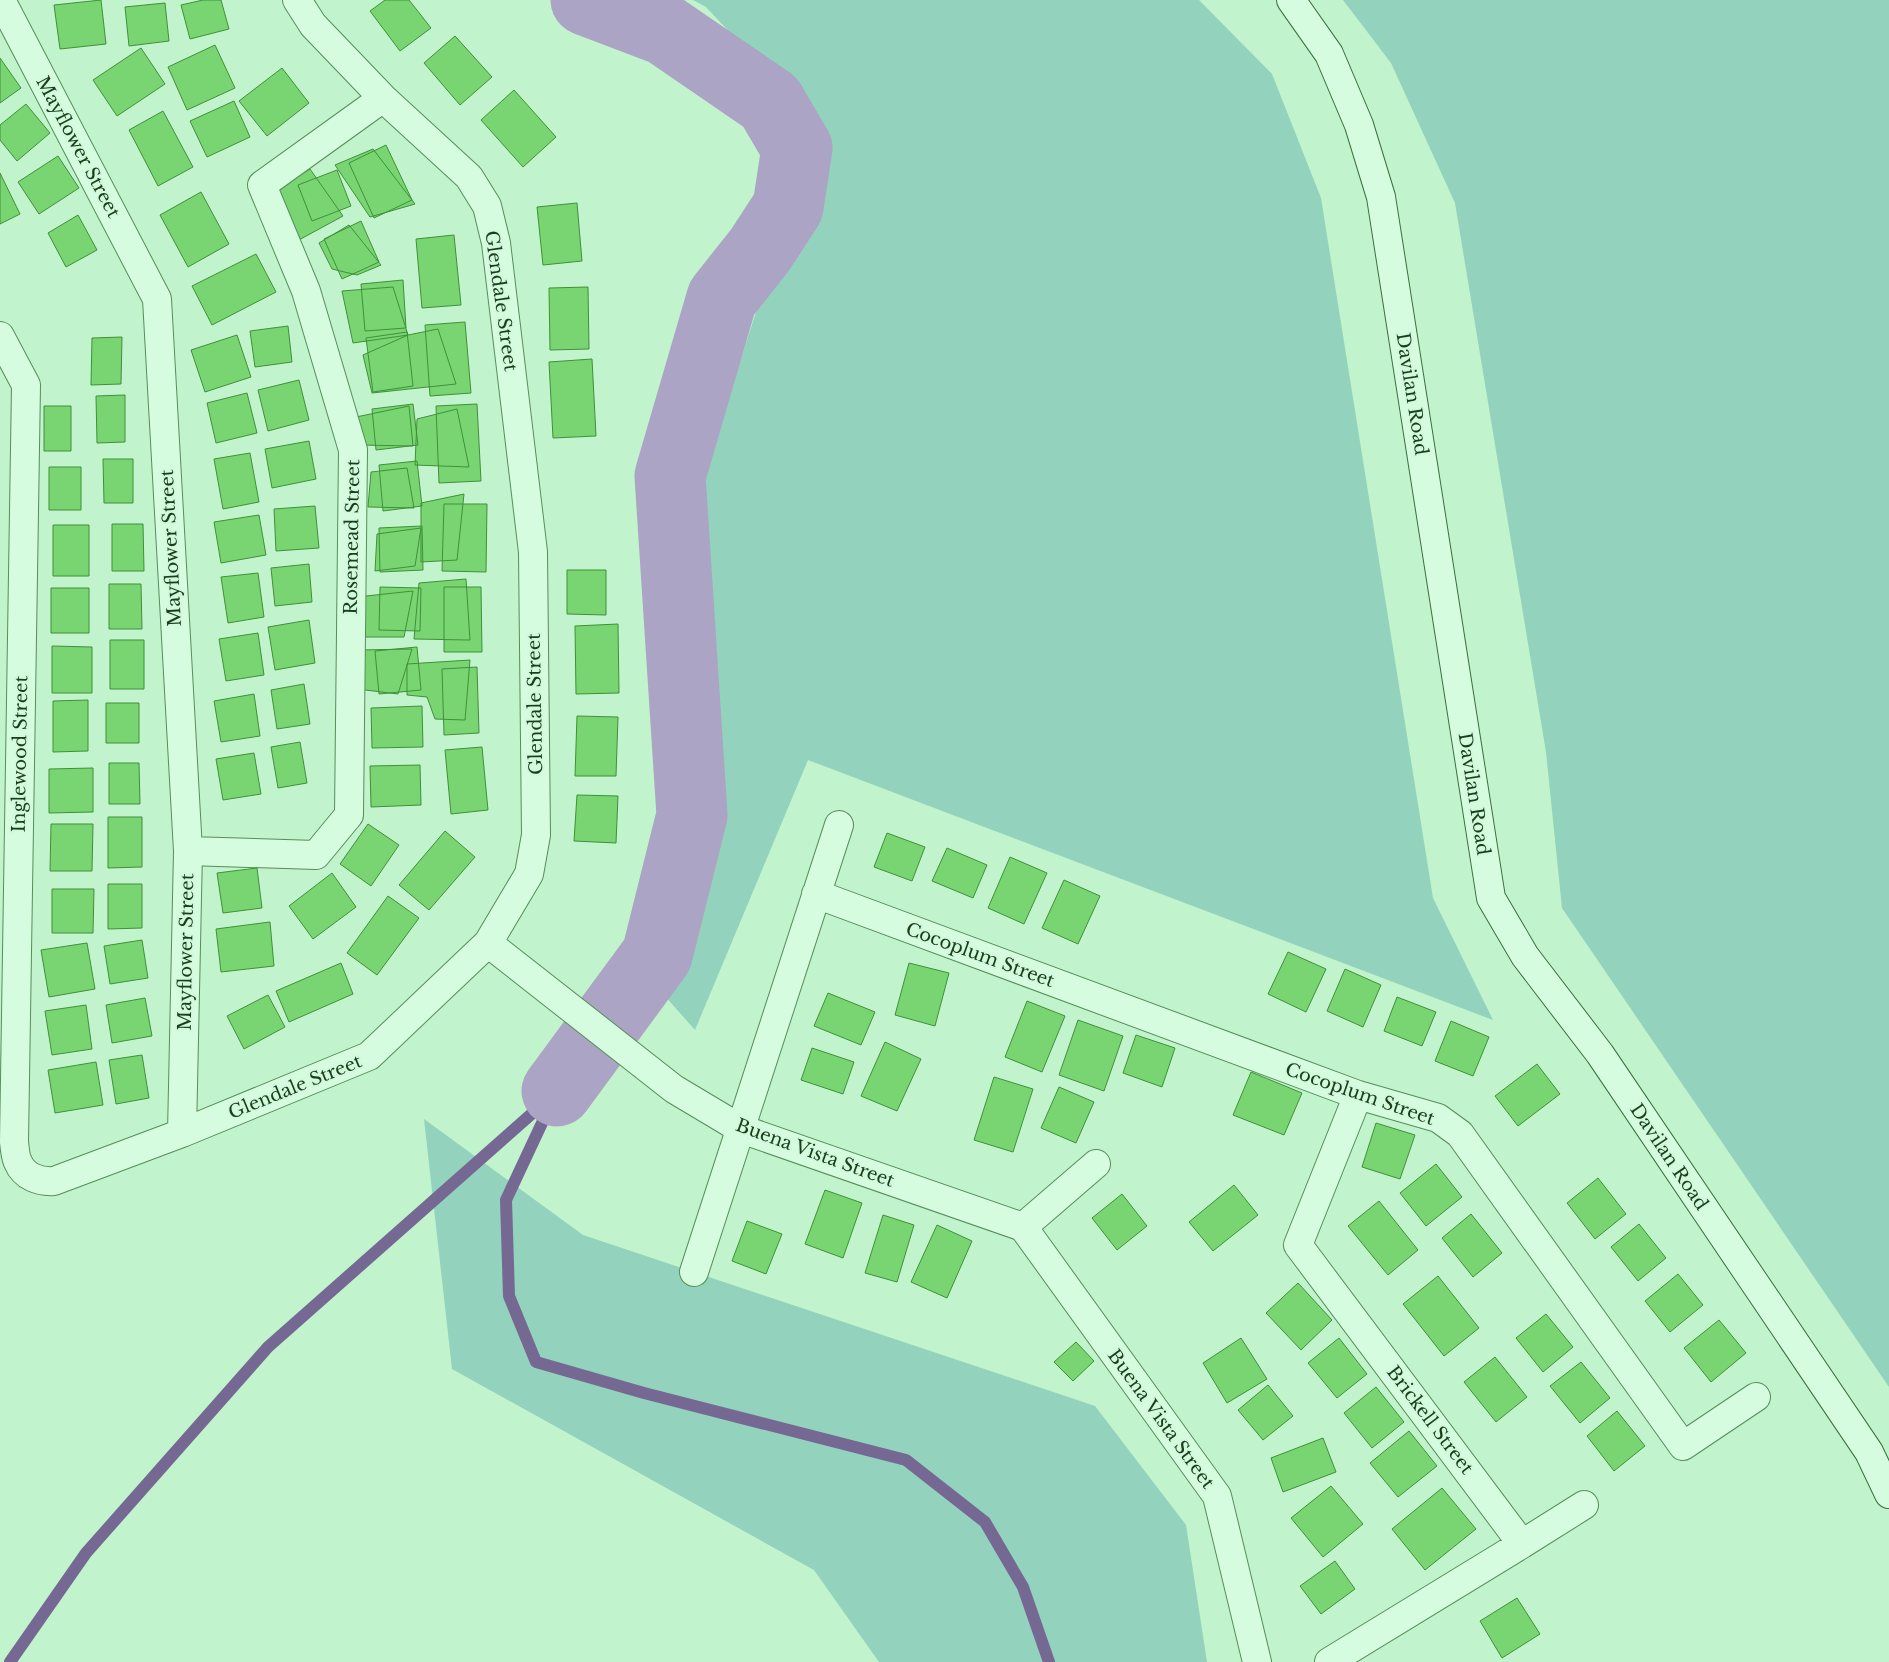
<svg xmlns="http://www.w3.org/2000/svg" width="1889" height="1662" font-family="'Libre Baskerville',serif">
<style>
.green{fill:#93d2bc}
.lines{fill:none;stroke-linecap:round;stroke-linejoin:round}
.stream{stroke:#756994;stroke-width:12}
.river{stroke:#aba4c4;stroke-width:71}
.building{fill:#78d572;stroke:#409039}
.street-casing{stroke:#568e59;stroke-width:30}
.secondary-casing{stroke:#39703b;stroke-width:30}
.street{stroke:#d5fcde;stroke-width:28}
.secondary{stroke:#d5fcde;stroke-width:28}
.labels{text-anchor:middle;stroke-width:4;stroke-linejoin:round;paint-order:stroke}
.street-label{font-size:18px;fill:#1c3c1c;stroke:#d1f9db}
</style>
<rect width="100%" height="100%" fill="#c1f3cc"/>
<path class="green" d="M693 0H1199L1272 74 1321 198 1433 898 1493 1020 808 760 695 1030 656 986 709 820 705 470 757 309 814 221 828 137 706 7Z
M1343 0H1889V1387L1562 908 1546 752 1455 203 1391 63Z
M424 1119 583 1235 1095 1406 1186 1525 1207 1662H879L814 1570 452 1369Z"/>
<g class="lines">
<path class="stream" d="M557 1091 506 1200 509 1296 536 1362 644 1393 906 1460 985 1522 1023 1587 1049 1662
M10 1662 86 1553 268 1347 553 1095"/>
<path class="river" d="M557 1091 657 955 692 815 670 476 722 298 760 250 788 207 797 148 770 102 665 30 586 0"/>
</g>
<path class="building" d="M101 0 106 44 60 49 54 5Z
M203 0H221L229 29 190 39 181 5Z
M385 0H409L431 28 400 51 370 11Z
M165 3 169 41 129 46 125 7Z
M455 36 492 77 460 105 424 63Z
M215 45 235 88 187 110 168 67Z
M141 48 165 84 117 116 93 80Z
M0 58 21 88 0 103Z
M282 68 309 103 267 136 239 101Z
M514 90 556 137 523 167 481 120Z
M234 101 250 137 207 157 190 121Z
M26 104 50 133 17 161 0 140V125Z
M163 111 193 167 158 186 129 130Z
M386 145 412 200 374 218 349 163Z
M373 149 415 204 370 217 335 165Z
M58 156 79 188 39 214 18 182Z
M310 169 343 216 297 241 271 192Z
M337 170 351 206 312 221 298 185Z
M0 173 20 214 0 224Z
M201 192 229 244 188 267 160 215Z
M577 203 582 261 543 265 537 207Z
M78 215 97 250 66 267 48 233Z
M361 221 379 262 342 279 324 239Z
M349 225 381 265 357 275 332 269 319 243Z
M454 235 461 305 422 308 416 239Z
M256 254 276 292 212 325 192 286Z
M403 280 406 328 365 331 361 284Z
M393 287 408 335 353 343 342 291Z
M588 287 589 349 550 350 549 288Z
M465 322 471 393 430 396 425 325Z
M288 326 292 362 255 367 250 331Z
M438 329 456 384 372 393 363 355 408 335Z
M407 332 413 386 373 392 366 338Z
M237 335 251 377 205 392 191 350Z
M122 337 121 384 91 385 92 338Z
M592 359 596 436 553 438 549 362Z
M299 380 309 420 268 431 258 390Z
M247 393 257 433 216 443 207 403Z
M125 395V442L97 443 96 396Z
M413 404 418 445 376 450 372 409Z
M477 404 481 481 439 483 436 406Z
M44 406H71V451H44Z
M409 406 413 446 360 445 356 417Z
M457 409 469 467 415 465 417 419Z
M309 441 316 479 272 488 265 449Z
M250 453 259 502 223 509 214 459Z
M103 459H133V503H104Z
M417 461 422 506 383 511 379 465Z
M49 467H81V510H49Z
M407 468 414 508 368 507 371 472Z
M464 494 457 560 421 562V503Z
M444 504H487L486 572 442 571Z
M315 506 319 548 276 551 274 509Z
M259 515 266 555 221 563 214 522Z
M112 524H143L144 571H112Z
M53 525H89V576H53Z
M422 526 423 570 380 572 379 528Z
M421 528 415 566 375 571 377 534Z
M309 564 312 602 275 606 271 568Z
M567 570H606V615L567 614Z
M258 573 264 617 228 623 221 577Z
M466 579 470 640 414 639 419 583Z
M109 584H141L142 629H109Z
M380 587 421 588 420 631 379 630Z
M444 587H481L482 652H444Z
M51 588H89V633H51Z
M413 591 404 637H355L366 596Z
M309 620 315 663 275 670 268 627Z
M618 624 619 693 576 694 575 626Z
M258 633 264 675 226 681 219 639Z
M110 640H144V689H110Z
M52 646 92 647V693H52Z
M417 647 421 690 379 694 375 651Z
M412 649 398 694 349 688 359 650Z
M470 660 465 720 435 719 427 697 407 695V664Z
M477 667 479 733 444 735 442 669Z
M304 684 310 724 277 729 271 690Z
M254 694 260 736 221 742 214 701Z
M88 700V751L53 752V701Z
M106 703H139V743H106Z
M422 706 423 747 372 748 371 708Z
M577 716 618 717 616 776H575Z
M300 742 307 783 278 788 271 747Z
M482 747 488 810 451 814 445 750Z
M254 753 261 794 223 800 216 759Z
M109 763H139L140 804H109Z
M420 765 421 805 371 807 370 766Z
M93 768V812L49 813V769Z
M577 795 618 796 616 843 574 841Z
M108 817H142V867L108 868Z
M51 824H93L92 871H50Z
M368 824 399 845 371 886 340 864Z
M445 831 475 857 429 910 399 885Z
M887 833 925 847 912 881 874 867Z
M947 848 987 865 973 898 932 881Z
M1010 857 1047 873 1024 924 988 908Z
M257 868 262 908 223 913 217 873Z
M332 873 356 907 313 939 289 906Z
M1064 880 1100 896 1078 944 1042 928Z
M108 884H142V928L108 929Z
M52 889H94L93 933H52Z
M388 896 419 918 377 975 347 953Z
M270 922 274 966 221 972 216 929Z
M142 940 148 978 110 984 104 946Z
M87 943 95 989 49 997 41 950Z
M1288 952 1326 969 1306 1012 1268 994Z
M341 963 353 994 289 1022 276 991Z
M909 963 949 973 935 1026 895 1015Z
M1345 969 1381 985 1363 1027 1327 1011Z
M828 993 875 1012 861 1045 814 1026Z
M268 995 285 1027 244 1049 227 1016Z
M1397 997 1436 1012 1422 1046 1384 1031Z
M145 998 152 1036 112 1043 106 1005Z
M1027 1001 1065 1016 1042 1072 1005 1057Z
M86 1005 92 1049 52 1055 45 1011Z
M1078 1020 1123 1036 1104 1091 1059 1075Z
M1451 1021 1489 1037 1473 1076 1435 1061Z
M1136 1035 1175 1048 1162 1087 1123 1073Z
M885 1042 921 1059 897 1111 861 1096Z
M812 1048 854 1062 843 1094 801 1080Z
M142 1055 149 1098 116 1104 109 1060Z
M96 1062 103 1105 55 1113 48 1070Z
M1537 1064 1560 1094 1518 1126 1495 1096Z
M1251 1072 1302 1093 1284 1135 1233 1115Z
M994 1077 1033 1089 1013 1152 974 1140Z
M1059 1087 1094 1102 1076 1143 1041 1128Z
M1376 1123 1415 1135 1400 1179 1362 1167Z
M1436 1164 1462 1197 1426 1226 1400 1193Z
M1598 1178 1626 1214 1595 1239 1567 1203Z
M1234 1185 1258 1215 1213 1251 1189 1222Z
M825 1190 862 1203 843 1258 805 1244Z
M1122 1194 1147 1226 1117 1250 1092 1218Z
M1379 1201 1418 1250 1388 1275 1348 1226Z
M1471 1214 1502 1253 1473 1277 1442 1238Z
M883 1215 914 1225 897 1282 865 1273Z
M747 1221 782 1234 766 1274 732 1261Z
M1639 1224 1666 1258 1638 1281 1611 1247Z
M937 1225 972 1241 947 1298 911 1282Z
M1678 1274 1703 1305 1670 1332 1645 1301Z
M1438 1276 1479 1328 1444 1356 1403 1304Z
M1298 1283 1332 1320 1301 1350 1266 1313Z
M1546 1314 1573 1347 1543 1372 1516 1338Z
M1719 1320 1746 1353 1711 1382 1684 1348Z
M1241 1338 1267 1379 1227 1403 1203 1363Z
M1339 1338 1367 1374 1337 1398 1308 1363Z
M1076 1342 1094 1361 1073 1381 1054 1362Z
M1495 1357 1527 1397 1496 1422 1464 1382Z
M1581 1362 1610 1398 1580 1423 1550 1386Z
M1268 1385 1293 1416 1263 1440 1238 1410Z
M1376 1387 1404 1422 1372 1448 1344 1413Z
M1617 1411 1645 1446 1614 1471 1587 1436Z
M1409 1431 1437 1466 1398 1497 1370 1463Z
M1323 1438 1336 1472 1283 1492 1271 1458Z
M1331 1486 1363 1524 1323 1557 1291 1518Z
M1442 1488 1476 1529 1425 1570 1392 1529Z
M1335 1561 1355 1589 1321 1614 1300 1586Z
M1517 1598 1540 1634 1502 1658 1480 1621Z"/>
<g class="lines">
<g class="street-casing">
<path id="street" d="M1 0 157 299 188 851 182 1133
M0 336 26 385 14 1142C15 1148 15 1157 18 1162 24 1177 40 1182 54 1181L182 1133 369 1056 488 943 529 874 536 835 533 552 496 243 487 206 469 177 383 98 313 25 297 0
M188 851 316 855 349 815 353 450 306 291 262 185 383 98
M816 894 1358 1095 1438 1118 1460 1134 1683 1446 1756 1397
M488 943 674 1089 741 1129 1023 1227 1217 1496 1257 1662
M1023 1227 1096 1164
M694 1272 839 825
M1522 1544 1584 1505
M1329 1662 1522 1544 1298 1245 1358 1095"/>
</g>
<g class="secondary-casing">
<path id="secondary" d="M1291 0 1329 54 1359 125 1381 197 1491 898 1525 956 1600 1054 1869 1452 1889 1494"/>
</g>
<use href="#street" class="street"/>
<use href="#secondary" class="secondary"/>
</g>
<g class="labels">
<g class="street-label">
<text transform="translate(78 147) rotate(62)" y="6">Mayflower Street</text>
<text transform="translate(501 301) rotate(82)" y="6">Glendale Street</text>
<text transform="translate(1412 394) rotate(81)" y="6">Davilan Road</text>
<text transform="translate(352 537) rotate(-89)" y="6">Rosemead Street</text>
<text transform="translate(171 548) rotate(-93)" y="6">Mayflower Street</text>
<text transform="translate(535 704) rotate(-91)" y="6">Glendale Street</text>
<text transform="translate(20 754) rotate(-89)" y="6">Inglewood Street</text>
<text transform="translate(1474 794) rotate(81)" y="6">Davilan Road</text>
<text transform="translate(186 952) rotate(-89)" y="6">Mayflower Street</text>
<text transform="translate(980 955) rotate(20)" y="6">Cocoplum Street</text>
<text transform="translate(295 1087) rotate(-22)" y="6">Glendale Street</text>
<text transform="translate(1360 1094) rotate(19)" y="6">Cocoplum Street</text>
<text transform="translate(815 1153) rotate(20)" y="6">Buena Vista Street</text>
<text transform="translate(1669 1157) rotate(56)" y="6">Davilan Road</text>
<text transform="translate(1161 1419) rotate(54)" y="6">Buena Vista Street</text>
<text transform="translate(1430 1420) rotate(53)" y="6">Brickell Street</text>
</g>
</g>
</svg>
